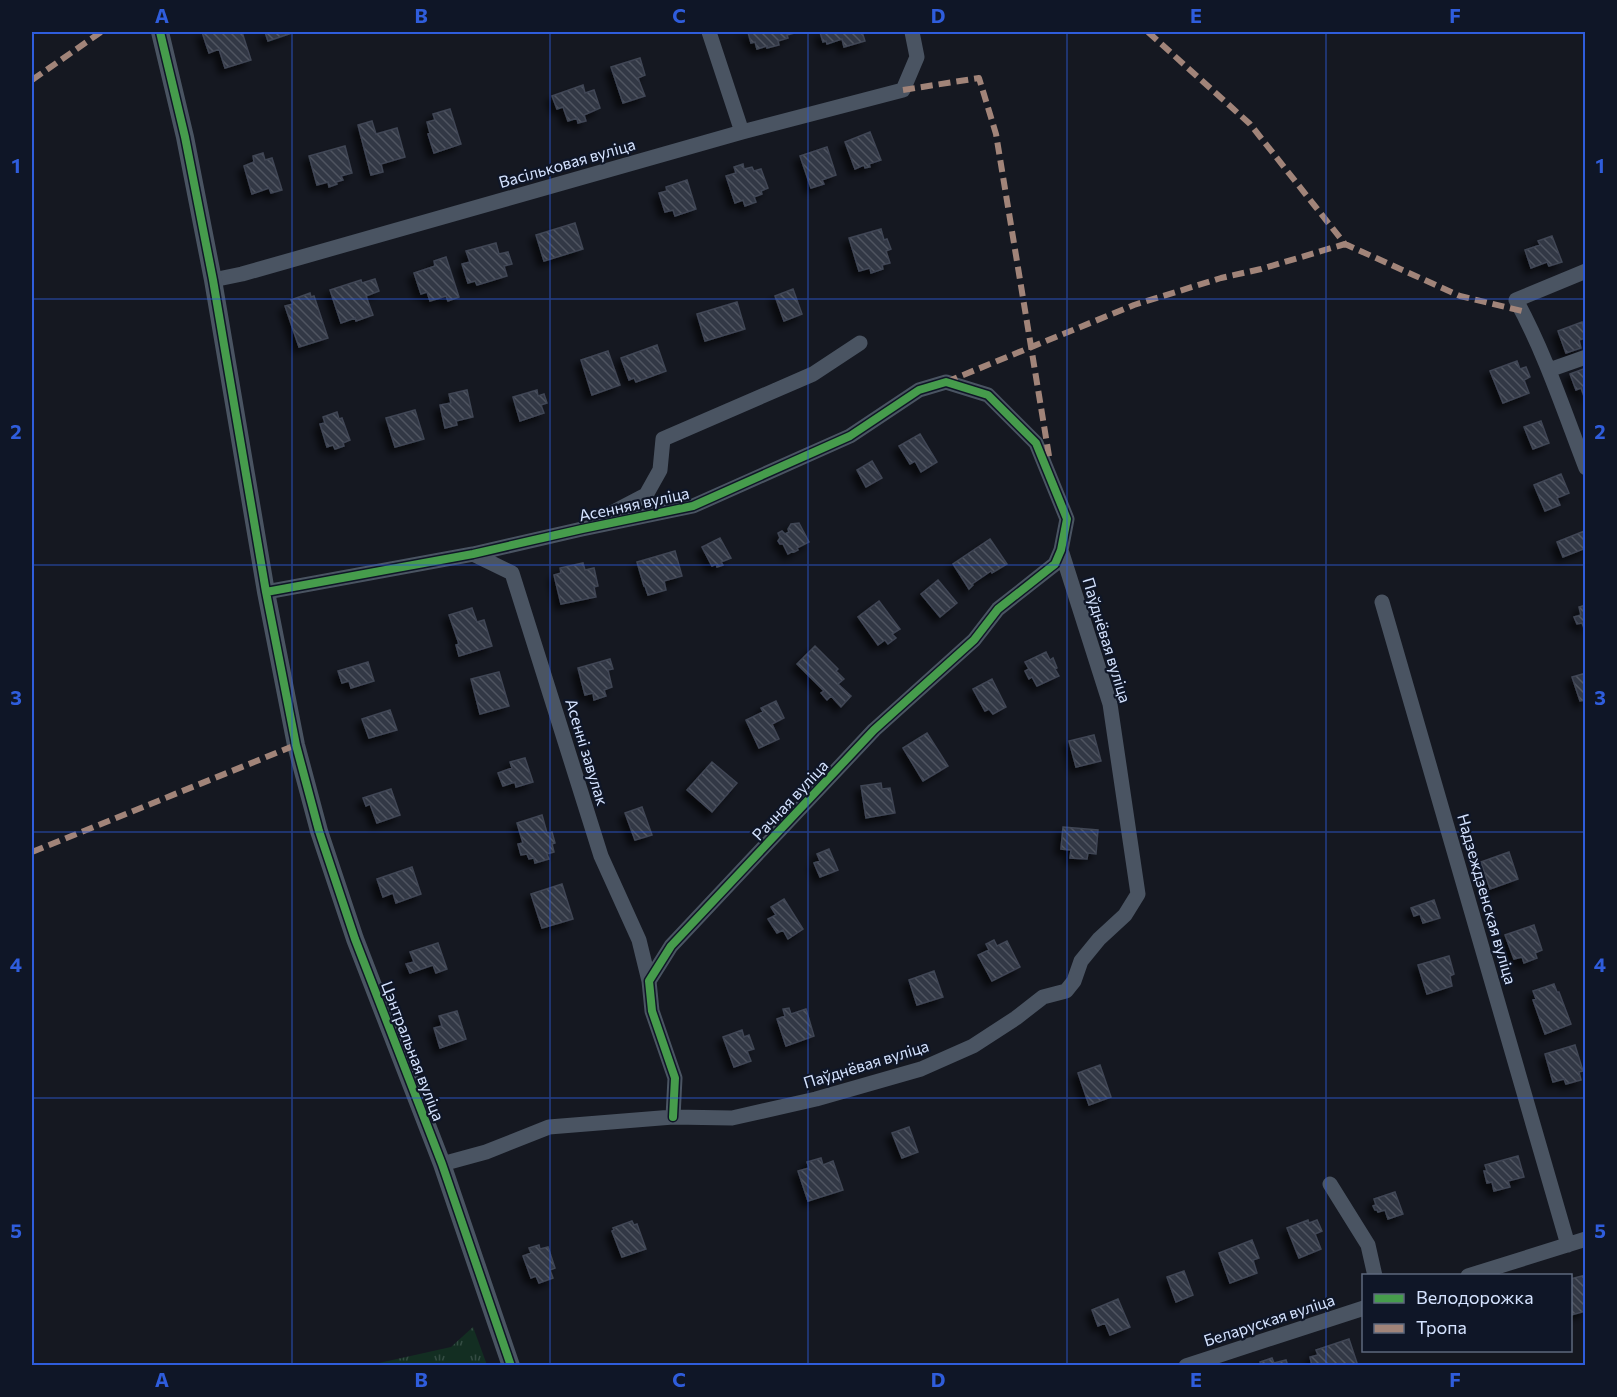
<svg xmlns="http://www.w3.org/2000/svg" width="1617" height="1397" font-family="Commissioner,sans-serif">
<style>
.grass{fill:url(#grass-tufts)}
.building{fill:url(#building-back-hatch);stroke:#404655;stroke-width:1.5;filter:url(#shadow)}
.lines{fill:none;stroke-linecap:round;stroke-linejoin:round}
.minor{stroke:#4a5462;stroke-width:15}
.tertiary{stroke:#4a5462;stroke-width:18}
.quiet{stroke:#a18479;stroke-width:6;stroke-dasharray:12 6;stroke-linecap:butt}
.cycleway-casing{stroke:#0f1627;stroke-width:11}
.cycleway{stroke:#469c4c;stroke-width:8}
.grid{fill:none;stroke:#2f5ddc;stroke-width:1.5;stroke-opacity:0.55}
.labels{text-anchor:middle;stroke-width:4.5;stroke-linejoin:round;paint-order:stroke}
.street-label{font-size:16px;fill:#d5e3ff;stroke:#0f1627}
.neatline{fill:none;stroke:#2f5ddc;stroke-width:2}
.grid-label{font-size:20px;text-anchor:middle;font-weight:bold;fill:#2f5ddc}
</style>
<defs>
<pattern id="grass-tufts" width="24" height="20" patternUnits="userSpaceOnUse" patternTransform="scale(1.5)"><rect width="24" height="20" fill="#132e22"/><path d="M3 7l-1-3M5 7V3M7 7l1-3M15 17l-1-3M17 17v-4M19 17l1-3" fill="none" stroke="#344c43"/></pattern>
<pattern id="building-back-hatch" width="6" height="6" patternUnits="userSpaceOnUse" patternTransform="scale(1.5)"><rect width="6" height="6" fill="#333744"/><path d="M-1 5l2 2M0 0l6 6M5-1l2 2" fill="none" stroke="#505460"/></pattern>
<filter id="shadow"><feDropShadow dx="-5.5" dy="5.5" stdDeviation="3" flood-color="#0009"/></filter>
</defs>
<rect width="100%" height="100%" fill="#151821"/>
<path class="grass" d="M473 1327 487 1365H370L451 1347Z"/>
<path class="building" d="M202 32H242L251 60 225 68 219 49 209 53Z
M265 32H295L268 41Z
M743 32H798L787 35 788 38 778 41 779 45 767 48V46L757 49 755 42 751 43 748 32 744 33Z
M820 32H862L865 41 844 47 842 39 827 44 826 41 823 42Z
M640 58 645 75 638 78 645 96 623 103 611 67Z
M583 85 585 93 594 90 600 108 584 115 586 121 578 123 577 118 568 121 563 107 557 109 552 96Z
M450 109 461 144 434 153 428 134 430 133 427 122 435 120 433 114Z
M372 121 376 134 397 128 405 157 381 164 383 172 371 175 358 125Z
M870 132 881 160 869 164 870 167 865 168 864 165 855 169 845 142Z
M345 146 352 173 341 176 343 180 336 182 337 184 329 187 328 182 317 185 309 156Z
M827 147 836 175 822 180 824 184 811 188 800 156Z
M263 153 265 160 272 158 282 190 271 193 269 188 252 194 244 166 254 162 253 156Z
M743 164 744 169 752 167 754 171 761 169 768 188 761 191 762 194 754 197 756 202 745 206 743 200 735 203 726 176 736 173 734 167Z
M687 180 696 209 675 216 673 210 665 212 659 193 667 191 666 187Z
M575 223 583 249 544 261 536 235Z
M881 229 884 240 887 239 891 249 886 251 890 263 882 265 883 269 871 273 870 268 859 271 849 238Z
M1552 236 1562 262 1549 266 1547 262 1531 268 1525 250 1540 245 1538 241Z
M496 243 499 254 508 252 512 264 504 266 507 276 477 285 475 281 468 283 462 264 470 262 466 251Z
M446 257 459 297 448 301 446 296 430 301 427 292 421 294 414 273 435 266 434 261Z
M375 279 379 291 366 296 373 315 356 321 355 318 341 323 330 290 361 280 362 283Z
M793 289 802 314 784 321 775 296Z
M310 293 311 297 314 296 328 338 299 347 285 306 293 304 291 300Z
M737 302 745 329 705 341 697 314Z
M1582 322 1586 338 1579 340 1581 348 1566 353 1558 331Z
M657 345 666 371 636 382 634 378 629 380 621 358Z
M608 351 620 385 592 395 581 360Z
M1517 361 1520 369 1526 367 1530 377 1524 380 1529 393 1503 403 1490 371Z
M1586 368V399H1585L1581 388 1576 390 1570 374Z
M467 390 473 417 456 421 457 425 445 428 440 405 451 403 449 394Z
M537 390 538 396 544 394 547 403 541 405 544 413 520 421 513 397Z
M415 410 424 439 395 447 386 418Z
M337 412 339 419 342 418 350 440 343 443 344 446 335 449 333 445 327 447 320 424 325 423 323 417Z
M1541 421 1549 443 1533 449 1524 427Z
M920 434 937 462 921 472 915 461 910 464 899 446Z
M872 461 882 478 866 487 857 470Z
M1561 474 1569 493 1557 498 1560 505 1545 511 1534 485Z
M799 523 809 542 797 548 798 550 794 552 793 551 788 554 783 544H780L778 541 780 538 778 533 782 531 785 534 789 532 788 529 791 524Z
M1584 531 1586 548 1563 557 1557 542Z
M720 538 731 558 721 562 723 565 717 567 716 564 712 566 702 547Z
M990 539 1007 564 992 573 991 571 972 584 973 585 969 589 953 564Z
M675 551 682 576 664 581 666 590 648 595 645 586H644L637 562Z
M583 563 585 570 594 568 598 586 594 587 596 597 561 604 554 575 561 573 560 568Z
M938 580 957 603 940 617 921 594Z
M879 601 900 629 892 634 896 638 888 644 885 640 878 645 858 617Z
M1586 605V627L1584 628 1582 623 1577 624 1574 617 1581 615 1579 607Z
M472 608 477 622 484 620 492 646 459 656 456 645 459 644 449 615Z
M815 646 838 669 836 671 844 679 838 684 851 696 841 707 831 696 827 700 821 693 824 691 797 664Z
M1046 652 1050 660 1053 658 1057 668 1055 669 1059 676 1037 686 1032 677 1029 679 1025 671 1029 669 1025 662Z
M610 659 613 669 608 670 612 687 604 690 606 696 594 700 593 693 585 695 578 668Z
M368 662 374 681 351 688 349 681 342 683 338 671Z
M499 672 509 706 480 714 471 679Z
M1586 673V700L1580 701 1572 677Z
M992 679 1006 707 993 714 989 709 985 711 973 689Z
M776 701 784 718 772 724 779 739 759 748 746 720 763 712 761 708Z
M390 710 397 730 369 738 362 719Z
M927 733 948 766 923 781 903 748Z
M1094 735 1101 761 1076 767 1069 741Z
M525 758 533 782 516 787 515 782 503 786 498 773 512 768 510 762Z
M712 762 737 783 712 812 687 790Z
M881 783 882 789 890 788 895 813 866 818 861 786Z
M391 789 400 815 377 823 370 804 366 806 363 798Z
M642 807 652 835 635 840 625 813Z
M542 815 547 833 552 832 555 843 552 844 554 852 547 854 549 859 535 863 534 858 529 859 527 854 521 855 518 844 523 843 517 823Z
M1063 827 1098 830 1096 854 1088 853 1087 859 1070 858 1071 850 1061 849Z
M829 849 838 870 820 877 814 863 820 861 817 854Z
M1509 852 1518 879 1490 889 1481 862Z
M412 867 421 894 396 903 393 893 383 897 377 879Z
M562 884 573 919 542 928 531 894Z
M784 899 803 929 788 939 783 930 777 933 768 919 776 915 771 907Z
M1434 900 1440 918 1423 923 1420 914 1414 916 1411 908Z
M1534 925 1542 950 1535 953 1537 958 1524 963 1522 957 1514 959 1505 935Z
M994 940 997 946 1007 941 1020 967 992 981 978 955 989 950 986 944Z
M438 943 447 969 436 973 433 965 410 973 406 964 414 962 410 952Z
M1449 956 1454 974 1450 976 1452 986 1427 994 1418 965Z
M934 971 943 997 917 1005 909 980Z
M1554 984 1557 992H1559L1571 1024 1545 1034 1533 1000 1536 999 1533 991Z
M789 1008 791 1014 806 1009 814 1036 786 1046 777 1019 785 1016 783 1009Z
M457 1011 466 1039 440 1048 434 1028 442 1026 439 1016Z
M742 1030 744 1037 749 1035 754 1049 747 1051 751 1061 734 1067 723 1037Z
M1575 1045 1583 1071 1579 1072 1581 1080 1566 1084 1564 1079 1553 1082 1545 1054Z
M1100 1065 1111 1097 1089 1105 1078 1073Z
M909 1127 918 1152 902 1158 892 1133Z
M1518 1156 1524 1177 1508 1181 1510 1187 1494 1191 1492 1182 1487 1183 1484 1171H1487L1485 1165Z
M821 1158 823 1165 833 1161 843 1190 808 1201 798 1171 809 1168 807 1162Z
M1395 1192 1403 1214 1388 1219 1385 1210 1378 1212 1377 1210H1375L1373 1206 1376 1205 1374 1199Z
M1308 1220 1309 1223 1317 1220 1322 1231 1315 1234 1321 1249 1299 1258 1287 1228Z
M632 1221 634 1225 637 1224 646 1249 622 1257 612 1231 614 1230 613 1228Z
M1252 1240 1259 1258 1253 1260 1257 1273 1230 1283 1219 1253Z
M539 1245 540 1249 548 1247 555 1268 550 1270 553 1278 539 1283 536 1276 531 1278 523 1256 531 1253 529 1248Z
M1184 1271 1193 1295 1176 1302 1167 1277Z
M1586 1275V1311L1571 1315 1570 1279Z
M1118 1299 1130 1327 1110 1335 1105 1323 1098 1326 1092 1310Z
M1349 1339 1358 1366H1312L1310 1357 1318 1355 1316 1350Z
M1272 1358 1274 1363 1286 1360 1288 1366H1261L1260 1362Z"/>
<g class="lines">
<path class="minor" d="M709 32 742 132
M1586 271 1516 300C1545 353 1564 411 1586 468
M213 280 242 274 742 132 903 90 917 57 912 32
M1549 370 1586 357
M598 520 646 495 660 470 663 439 813 374 860 343
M473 554 512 573 601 856 639 940 649 981
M266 592 473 554 582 529 693 506 850 436 919 390 946 382 988 395 1036 443 1067 519 1061 550 1055 564 998 609 974 640 874 730 671 946 649 981 652 1011 675 1078 673 1117
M1382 602 1568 1245
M442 1164 486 1152 549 1127 673 1117 732 1118 816 1099 921 1069 973 1046 1016 1018 1043 997 1066 991 1074 981 1081 961 1099 939 1125 915 1138 894 1110 704 1061 550
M1330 1184 1368 1245 1375 1276
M1468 1276 1586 1239
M1186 1366 1364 1308"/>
<path class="tertiary" d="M160 32 185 137 213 280 266 592 296 745 319 831 355 939 442 1164 511 1366"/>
<path class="quiet" d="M1148 32 1250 124 1345 244 1460 296 1522 311
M32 80 101 32
M903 90 979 78 996 134 1050 462
M946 382 1134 305 1221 278 1261 269 1345 244
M32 852 296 745"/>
<g class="cycleway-casing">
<path id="cycleway" d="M160 32 185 137 213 280 266 592 296 745 319 831 355 939 442 1164 511 1366
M266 592 473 554 582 529 693 506 850 436 919 390 946 382 988 395 1036 443 1067 519 1061 550 1055 564 998 609 974 640 874 730 671 946 649 981 652 1011 675 1078 673 1117"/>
</g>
<use href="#cycleway" class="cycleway"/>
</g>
<path class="grid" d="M292 32V1366M550 32V1366M808 32V1366M1067 32V1366M1326 32V1366M32 299H1586M32 565H1586M32 832H1586M32 1098H1586"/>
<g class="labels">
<g class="street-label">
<text transform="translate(567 163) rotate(-16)" y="6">Васільковая вуліца</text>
<text transform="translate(634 504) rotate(-12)" y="6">Асенняя вуліца</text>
<text transform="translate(1107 640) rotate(73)" y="6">Паўднёвая вуліца</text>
<text transform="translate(587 752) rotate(73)" y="6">Асенні завулак</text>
<text transform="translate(790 800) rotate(-47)" y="6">Рачная вуліца</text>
<text transform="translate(1487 899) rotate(74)" y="6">Надзеждзенская вуліца</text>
<text transform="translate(413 1051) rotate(69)" y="6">Цэнтральная вуліца</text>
<text transform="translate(866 1064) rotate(-17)" y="6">Паўднёвая вуліца</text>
<text transform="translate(1269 1320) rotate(-18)" y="6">Беларуская вуліца</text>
</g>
</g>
<rect width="1617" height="1397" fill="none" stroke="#0f1627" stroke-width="66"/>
<rect x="1362" y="1274" width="210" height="78" fill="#0f1627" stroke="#5e687d" stroke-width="1.5"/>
<rect x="1374" y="1294" width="30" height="9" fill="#469c4c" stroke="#5e687d" stroke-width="1.5"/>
<text x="1416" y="1304" font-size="18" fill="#d5e3ff">Велодорожка</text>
<rect x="1374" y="1324" width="30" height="9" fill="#a18479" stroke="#5e687d" stroke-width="1.5"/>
<text x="1416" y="1334" font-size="18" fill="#d5e3ff">Тропа</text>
<rect x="33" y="33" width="1551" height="1331" class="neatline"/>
<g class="grid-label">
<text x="162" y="23">A</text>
<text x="421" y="23">B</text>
<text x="679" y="23">C</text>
<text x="938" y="23">D</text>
<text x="1196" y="23">E</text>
<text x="1455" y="23">F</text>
<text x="16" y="173">1</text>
<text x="1600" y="173">1</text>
<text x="16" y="439">2</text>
<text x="1600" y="439">2</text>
<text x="16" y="705">3</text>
<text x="1600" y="705">3</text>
<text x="16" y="972">4</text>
<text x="1600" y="972">4</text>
<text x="16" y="1238">5</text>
<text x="1600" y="1238">5</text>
<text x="162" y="1387">A</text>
<text x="421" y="1387">B</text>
<text x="679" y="1387">C</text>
<text x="938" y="1387">D</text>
<text x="1196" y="1387">E</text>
<text x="1455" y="1387">F</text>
</g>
</svg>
